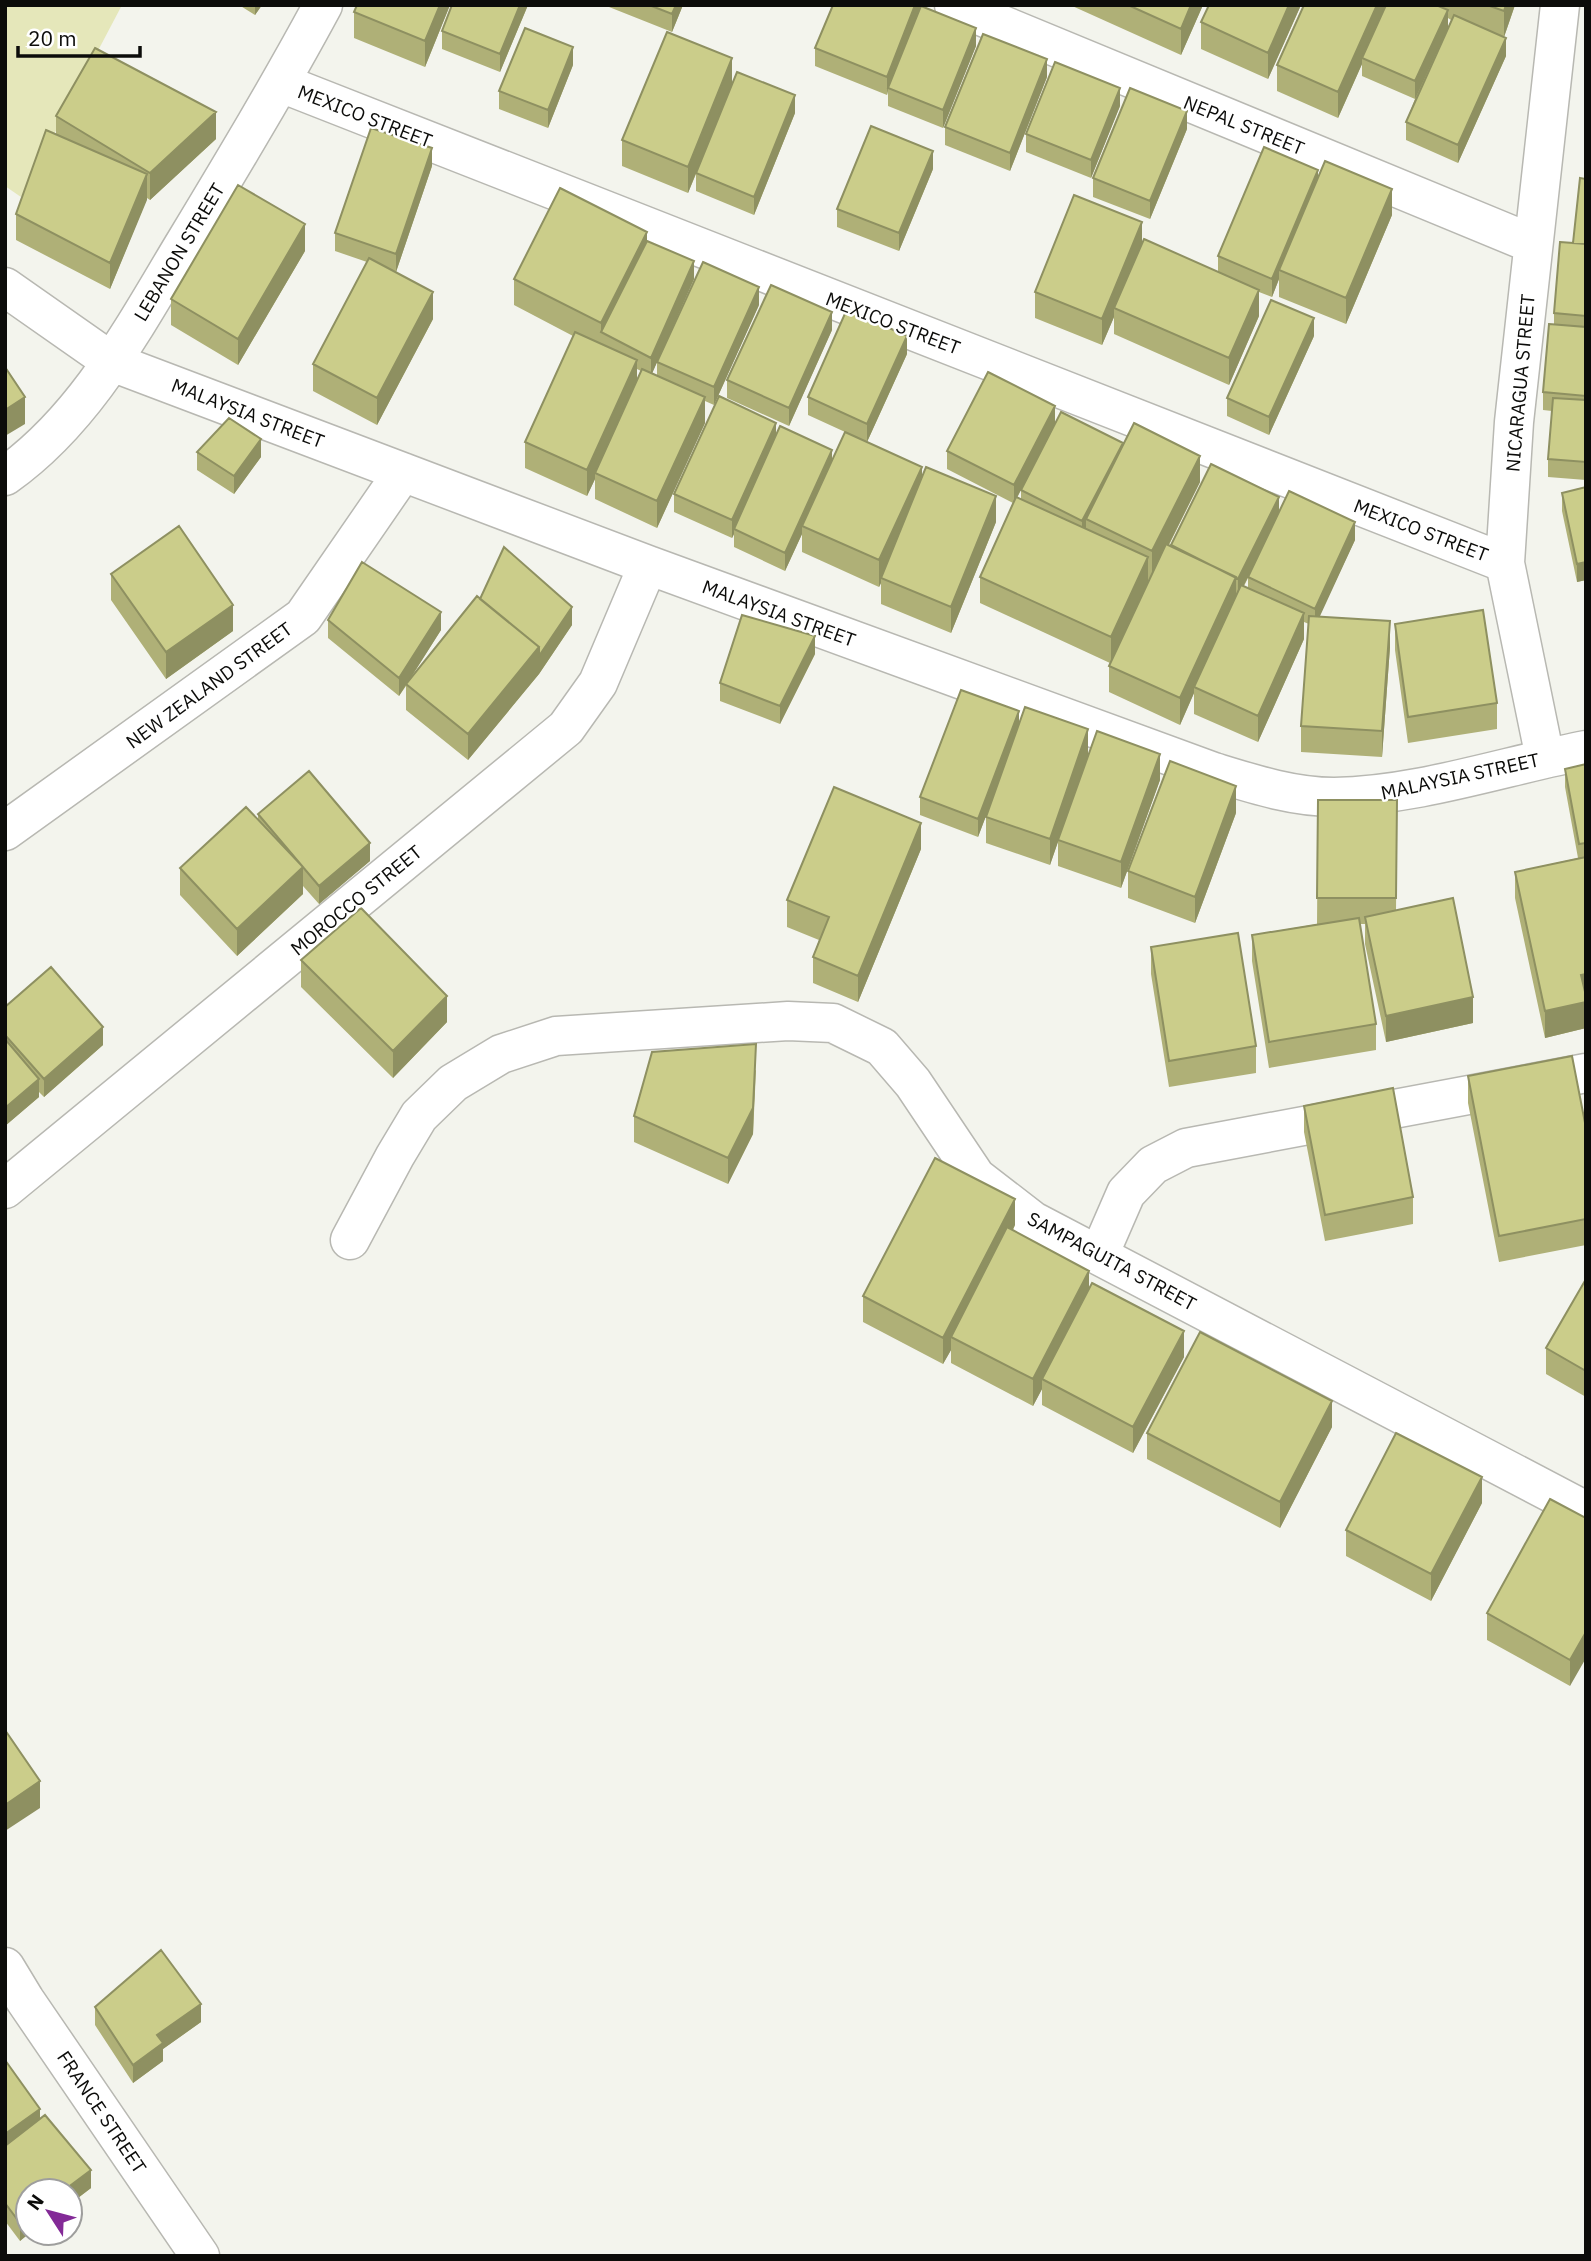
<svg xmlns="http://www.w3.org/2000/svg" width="1591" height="2261" font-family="'IBM Plex Sans',sans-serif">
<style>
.green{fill:#e5e7ba}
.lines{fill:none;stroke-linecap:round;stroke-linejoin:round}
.minor-casing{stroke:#b8b8b2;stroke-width:41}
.minor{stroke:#fff;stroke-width:38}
.wall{fill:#afb077;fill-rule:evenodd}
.shaded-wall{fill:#8e9061}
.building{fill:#cbcd8a;stroke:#8e9061;stroke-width:2}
.labels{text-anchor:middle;stroke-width:5;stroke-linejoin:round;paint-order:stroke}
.street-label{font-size:19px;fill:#0c0c0a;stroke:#fff}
</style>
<rect width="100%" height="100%" fill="#f3f4ed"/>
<path class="green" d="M5 5H122L21 197 5 186Z"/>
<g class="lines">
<g class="minor-casing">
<path id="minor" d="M954 5 1533 244
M281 83 1505 563
M5 287 112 362 648 565 1214 772C1253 784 1293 797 1334 797 1417 796 1504 766 1586 750
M5 476C87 418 135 325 186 241 233 163 280 85 323 5
M1545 758 1505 563 1514 422 1560 5
M5 831 303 617 403 472
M5 1189 566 728 598 683 648 565
M350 1240 395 1156 419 1116 453 1083 501 1054 556 1036 788 1021 833 1023 882 1047 913 1083 976 1177 1033 1221 1586 1511
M1099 1255 1126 1193 1153 1165 1186 1148 1586 1073
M5 1967 25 2000 200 2256"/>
</g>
<use href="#minor" class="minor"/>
</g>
<path class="wall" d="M239 5H262L255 15Z
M450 5 425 67 354 38V12Z
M528 5 500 72 442 49V31Z
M609 5H683L672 32 609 7Z
M922 5 976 46 943 128 888 106V91L887 95 815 66V48Z
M1070 5H1203L1181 55Z
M1209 5H1301L1268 79 1201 49V22Z
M1304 5H1515L1504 37 1506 56 1458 163 1406 140V122L1415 99 1362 76V64L1338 118 1277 91V65ZM1448 18 1451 20 1448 28Z
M573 65 548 128 499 109V91Z
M1047 77 1010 171 945 145V127Z
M732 84 795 113 754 215 696 191V174L688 193 622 166V140Z
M1120 106 1091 178 1026 152V134Z
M56 116 216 139 150 200 147 198 110 289 16 240V214L56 135Z
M1187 129 1150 219 1093 197V178Z
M432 166 396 272 433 319 377 425 313 391V364L367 262 335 251V233Z
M933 169 899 251 837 227V209Z
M1586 174V480L1548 477V459L1552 411 1543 410V392L1554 324V313L1573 243Z
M1318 179 1392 215 1346 324 1279 297V279L1272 297 1259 292V316L1229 385 1114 334V317L1102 345 1035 318V292L1142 246 1218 272V256Z
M647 241 694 279 652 373 657 375V362L759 305 714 405 705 401V423L657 528 595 499V479L587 496 525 468V442L573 336 514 305V279ZM637 369 641 371 637 380Z
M305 251 238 365 171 325V299Z
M832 330 789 426 727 398V380Z
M1314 336 1269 435 1227 416V398Z
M907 354 867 442 808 415V397Z
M1055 424 1200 482 1169 545 1171 546 1279 513 1355 540 1319 616 1390 647 1382 757 1301 752V726L1309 624 1304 622V639L1258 742 1194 714V693L1180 725 1109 692V666L1110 663 980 603V577L1013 503 947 469V451ZM1021 490V499L1017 498ZM1248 578V588L1244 586Z
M776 435 832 459 922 477 996 522 951 633 881 604V583L879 587 802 552V534L785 571 734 547V534L732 538 674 512V494Z
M197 452 261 457 234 494 197 470Z
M1586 487V580L1577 582 1562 511V493Z
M111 574 233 631 166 679 111 600Z
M480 599 572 625 539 674 468 760 406 710V686L399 696 328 638V620L441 630 412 676Z
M1395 624 1497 703V729L1408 743 1395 650Z
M815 654 780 724 720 701V683Z
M1019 725 1088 755 1160 780 1121 888 1058 866V841L1050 865 986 843V817L994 794 978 837 920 815V797Z
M1586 764V1028L1545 1038 1515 898V872L1578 858 1565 787V769Z
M1318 800H1397L1396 911 1473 1023 1386 1042 1365 944V924H1360L1376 1024V1050L1269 1068 1252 961V935L1317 924Z
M1236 813 1195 923 1128 898V871Z
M258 814 370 861 319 904 303 886V894L237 956 180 895V868L258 820Z
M921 849 858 1002 813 983V957L819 940 787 927V900Z
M1151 947 1256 1046V1073L1169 1087 1151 974Z
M301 960 447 1022 393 1078 301 987Z
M5 1007 103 1045 44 1097 39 1092V1097L5 1126Z
M756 1070 753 1134 728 1184 634 1142V1116Z
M1468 1076 1586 1128V1245L1499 1262 1468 1103Z
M1304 1106 1413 1197V1224L1325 1241 1304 1132Z
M1015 1225 1013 1230 1184 1357 1133 1453 1042 1405V1389L1033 1406 951 1363V1350L943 1364 863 1322V1296Z
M1586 1279V1397L1546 1374V1348Z
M1332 1427 1280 1528 1147 1459V1433Z
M1482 1503 1431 1601 1346 1556V1530Z
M1586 1518 1570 1686 1487 1640V1613Z
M95 2007 201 2022 163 2049V2061L133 2083 95 2025Z
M5 2060 40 2119 91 2188 70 2204V2191L20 2241 5 2221Z"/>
<path class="shaded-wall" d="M255 5H262L255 15Z
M440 5H450L425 67V41Z
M520 5H528L500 72V54Z
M676 5H683L672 32V14Z
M915 5H922V8L888 88 887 95V77Z
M1191 5H1203L1181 55V29Z
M1289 5H1301L1268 79V53Z
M1377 5H1388L1362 58V64L1338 118V92Z
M1506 5H1515L1504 37V11Z
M1448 10V28L1415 99V81Z
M976 28V46L943 128V110Z
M1506 38V56L1458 163V145Z
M573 47V65L548 128V110Z
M732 58V84L688 193V167Z
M1047 59V77L1010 171V153Z
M1120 88V106L1091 178V160Z
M795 95V113L754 215V197Z
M1187 111V129L1150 219V201Z
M216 112V139L150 200V173Z
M432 148V166L396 272V254Z
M933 151V169L899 251V233Z
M1318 170V188L1279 270V279L1272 297V279Z
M147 174V200L110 289V263Z
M1392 189V215L1346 324V298Z
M1142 222V249L1114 308V317L1102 345V319Z
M305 224V251L238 365V339Z
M647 232V259L601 332V323Z
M694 261V279L651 376V358Z
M759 287V305L714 405V387Z
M1259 290V316L1229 385V358Z
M433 292V319L377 425V398Z
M832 312V330L789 426V408Z
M1314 318V336L1269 435V417Z
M907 336V354L867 442V424Z
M637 360V386L595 473V479L587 496V470Z
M25 397V424L5 436V410Z
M705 397V423L657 528V501Z
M1055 406V424L1014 503V485Z
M776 423V441L734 529V534L732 538V520Z
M261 439V457L234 494V476Z
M1123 443V461L1086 519V531L1082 539V521Z
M832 450V468L802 526V534L785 571V553Z
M1200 456V482L1152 578V551Z
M922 467V493L881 578V583L879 587V560Z
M996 496V522L951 633V607Z
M1279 497V515L1238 597V579Z
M1355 522V540L1315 627V609Z
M1148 557V584L1111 664V637Z
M1586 562V580L1577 582V564Z
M1236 577V603L1194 687V693L1180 725V698Z
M233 605V631L166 679V652Z
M572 607V625L539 674 468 760V734Z
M441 612V630L399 696V678Z
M1304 613V639L1258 742V716Z
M1390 621V647L1382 757V731Z
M815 636V654L780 724V706Z
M1019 711V730L978 837V819Z
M1088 729V756L1050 865V839Z
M1160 754V780L1121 888V862Z
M1236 786V813L1195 923V897Z
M921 823V849L858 1002V976Z
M370 843V861L319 904V886Z
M303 867V894L237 956V929Z
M1586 974V1000L1581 975Z
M447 996V1022L393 1078V1051Z
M1473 997V1023L1386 1042V1016Z
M1586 1002V1028L1545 1038V1011Z
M103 1027V1045L44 1097V1079Z
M756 1044 753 1134 728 1184V1158Z
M39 1079V1097L5 1126V1108Z
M1015 1199V1225L956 1339 951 1337V1350L943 1364V1338Z
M1089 1271V1297L1042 1379V1389L1033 1406V1379Z
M1184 1331V1357L1133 1453V1427Z
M1332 1401V1427L1280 1528V1502Z
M1482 1477V1503L1431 1601V1574Z
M1586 1632V1658L1570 1686V1660Z
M40 1781V1808L5 1831V1805Z
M201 2004V2022L163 2049V2061L133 2083V2065L157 2035Z
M40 2109V2127L5 2152V2134Z
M91 2170V2188L70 2204V2191H63Z
M28 2217V2233H30L20 2241V2223Z"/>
<path class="building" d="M357 5H440L425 41 354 12Z
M452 5H520L500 54 442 31Z
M649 5H676L672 14Z
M833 5H915L887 77 815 48Z
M1128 5H1191L1181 29Z
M1209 5H1289L1268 53 1201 22Z
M1304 5H1377L1338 92 1277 65Z
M1386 5H1436L1448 10 1415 81 1362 58Z
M1487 5H1506L1504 11Z
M921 6 976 28 943 110 888 88Z
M1454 15 1506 38 1458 145 1406 122Z
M525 28 573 47 548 110 499 91Z
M667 32 732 58 688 167 622 140Z
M983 34 1047 59 1010 153 945 127Z
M95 48 216 112 150 173 56 116Z
M1055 62 1120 88 1091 160 1026 134Z
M737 72 795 95 754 197 696 173Z
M1130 88 1187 111 1150 201 1093 178Z
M871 126 933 151 899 233 837 209Z
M371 128 432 148 396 254 335 233Z
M46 130 147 174 110 263 16 214Z
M1264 147 1318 170 1272 279 1218 256Z
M1325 161 1392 189 1346 298 1279 270Z
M1580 178 1586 179V244L1573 243Z
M238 185 305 224 238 339 171 299Z
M560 188 647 232 601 323 514 279Z
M1074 195 1142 222 1102 319 1035 292Z
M1144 239 1259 290 1229 358 1114 308Z
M647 241 694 261 651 358 601 332Z
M1560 242 1586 244V316L1554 313Z
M369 258 433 292 377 398 313 364Z
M703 262 759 287 714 387 657 362Z
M771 285 832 312 789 408 727 380Z
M1271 300 1314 318 1269 417 1227 398Z
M847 309 907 336 867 424 808 397Z
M1549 324 1586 327V396L1543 392Z
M575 332 637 360 587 470 525 442Z
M5 367 25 397 5 410Z
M642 369 705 397 657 501 595 473Z
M988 372 1055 406 1014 485 947 451Z
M719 396 776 423 732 520 674 494Z
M1553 398 1586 400V462L1548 459Z
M1061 412 1123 443 1082 521 1021 490Z
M229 418 261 439 234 476 197 452Z
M1134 423 1200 456 1152 551 1086 519Z
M780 426 832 450 785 553 734 529Z
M845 432 922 467 879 560 802 526Z
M1211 464 1279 497 1238 579 1171 545Z
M926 467 996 496 951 607 881 578Z
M1586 487V562L1577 564 1562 493Z
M1289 491 1355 522 1315 609 1248 577Z
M1016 497 1148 557 1111 637 980 577Z
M179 526 233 605 166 652 111 574Z
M1166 544 1236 577 1180 698 1109 666Z
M504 547 572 607 539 656V647L480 599Z
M362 562 441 612 399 678 328 620Z
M1241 585 1304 613 1258 716 1194 687Z
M477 596 539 647 468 734 406 684Z
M1483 610 1497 703 1408 717 1395 624Z
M742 615 815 636 780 706 720 683Z
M1309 616 1390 621 1382 731 1301 726Z
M961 690 1019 711 978 819 920 797Z
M1025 707 1088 729 1050 839 986 817Z
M1097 731 1160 754 1121 862 1058 840Z
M1170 761 1236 786 1195 897 1128 871Z
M1586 764V843L1579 844 1565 769Z
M309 771 370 843 319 886 258 814Z
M834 787 921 823 858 976 813 957 829 917 787 900Z
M1318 800H1397L1396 898H1317Z
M246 807 303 867 237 929 180 868Z
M1586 857V974L1581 975 1586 996V1002L1545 1011 1515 872Z
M1453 898 1473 997 1386 1016 1365 917Z
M361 908 447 996 393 1051 301 960Z
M1359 918 1376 1024 1269 1042 1252 935Z
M1238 933 1256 1046 1169 1061 1151 947Z
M51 967 103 1027 44 1079 5 1035V1007Z
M5 1039 39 1079 5 1108Z
M756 1044 753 1108 728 1158 634 1116 652 1052Z
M1572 1056 1586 1128V1219L1499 1236 1468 1076Z
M1393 1088 1413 1197 1325 1215 1304 1106Z
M935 1158 1015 1199 943 1338 863 1296Z
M1007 1227 1089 1271 1033 1379 951 1337Z
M1586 1279V1371L1546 1348Z
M1092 1283 1184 1331 1133 1427 1042 1379Z
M1200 1332 1332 1401 1280 1502 1147 1433Z
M1396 1433 1482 1477 1431 1574 1346 1530Z
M1550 1499 1586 1518V1632L1570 1660 1487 1613Z
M5 1730 40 1781 5 1805Z
M161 1950 201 2004 157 2035 163 2043 133 2065 95 2007Z
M5 2060 40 2109 5 2134Z
M45 2115 91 2170 63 2191H28V2217L20 2223 5 2203V2146Z"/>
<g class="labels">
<g class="street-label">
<text transform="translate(365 116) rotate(21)" y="7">MEXICO STREET</text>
<text transform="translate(1244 125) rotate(22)" y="7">NEPAL STREET</text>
<text transform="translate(179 252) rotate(-59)" y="7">LEBANON STREET</text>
<text transform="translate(893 323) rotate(21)" y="7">MEXICO STREET</text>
<text transform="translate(1520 383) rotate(-85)" y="7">NICARAGUA STREET</text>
<text transform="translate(248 413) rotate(21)" y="7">MALAYSIA STREET</text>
<text transform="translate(1421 530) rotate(21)" y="7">MEXICO STREET</text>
<text transform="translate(779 613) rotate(20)" y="7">MALAYSIA STREET</text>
<text transform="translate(209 685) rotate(-36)" y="7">NEW ZEALAND STREET</text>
<text transform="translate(1460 776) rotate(-12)" y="7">MALAYSIA STREET</text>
<text transform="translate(356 900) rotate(-39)" y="7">MOROCCO STREET</text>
<text transform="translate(1112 1261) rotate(28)" y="7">SAMPAGUITA STREET</text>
<text transform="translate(102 2112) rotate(56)" y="7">FRANCE STREET</text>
</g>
</g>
<rect width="1591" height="2261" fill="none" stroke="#0c0c0a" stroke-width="14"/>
<g transform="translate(49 2212) rotate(306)"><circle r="33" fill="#ffffff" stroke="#9e9e9d" stroke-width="2"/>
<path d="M0-5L12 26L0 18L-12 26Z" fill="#832a97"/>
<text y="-10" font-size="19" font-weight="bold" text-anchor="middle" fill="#0c0c0a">N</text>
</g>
<path d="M18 46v10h122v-10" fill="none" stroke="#0c0c0a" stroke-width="3.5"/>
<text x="28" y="46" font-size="21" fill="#0c0c0a" stroke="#ffffff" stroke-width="5" paint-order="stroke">20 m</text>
</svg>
